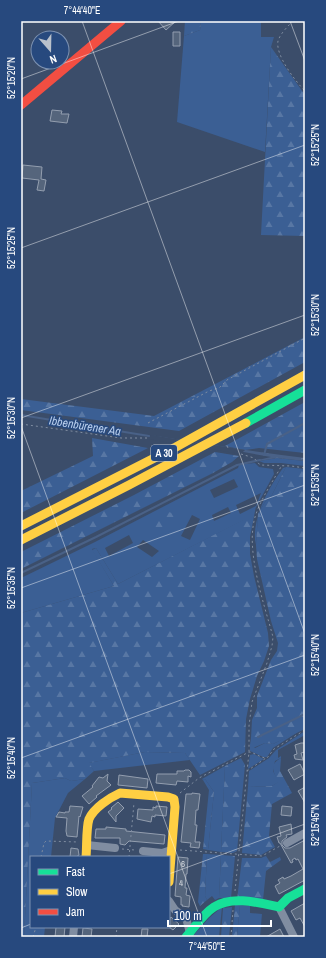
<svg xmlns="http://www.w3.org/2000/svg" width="326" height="958" font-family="'Archivo Narrow',sans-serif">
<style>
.green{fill:#3b5f94;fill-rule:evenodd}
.forest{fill:url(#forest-firs)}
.water{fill:url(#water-ripples)}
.pier{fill:#3b4d6a}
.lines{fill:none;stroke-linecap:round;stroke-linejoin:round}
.stream{stroke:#496187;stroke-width:2}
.building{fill:#55657c;stroke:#939eaf}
.path{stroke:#808da1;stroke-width:1;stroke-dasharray:2 3;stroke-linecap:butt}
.street{stroke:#808da1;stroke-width:8}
.fast{stroke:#16e098;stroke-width:9}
.slow{stroke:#ffcf43;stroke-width:9}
.jam{stroke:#f24e42;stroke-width:9}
.ticks{fill:none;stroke:#fff;stroke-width:1;stroke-opacity:0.45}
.labels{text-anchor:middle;stroke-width:3;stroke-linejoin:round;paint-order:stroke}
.number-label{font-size:9px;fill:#d4d8de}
.shield{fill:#27497e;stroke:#bec8d8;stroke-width:1}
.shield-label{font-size:10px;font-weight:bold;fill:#fff}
.water-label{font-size:12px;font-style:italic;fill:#b8ceed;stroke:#27497e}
.neatline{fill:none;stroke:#fff;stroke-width:1.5}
.ticks-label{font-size:10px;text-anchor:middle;fill:#fff}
</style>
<defs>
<pattern id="forest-firs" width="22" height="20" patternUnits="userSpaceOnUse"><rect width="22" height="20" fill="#3b5f94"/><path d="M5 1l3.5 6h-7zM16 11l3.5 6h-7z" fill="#5877a4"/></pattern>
<pattern id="water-ripples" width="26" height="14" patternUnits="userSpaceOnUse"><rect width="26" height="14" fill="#496187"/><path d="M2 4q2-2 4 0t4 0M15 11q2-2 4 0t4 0" fill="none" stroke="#647999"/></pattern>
</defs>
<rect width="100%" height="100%" fill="#3b4d6a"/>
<path class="green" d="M201 21H261V37H274L271 47 265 152 177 122 184 36 200 30Z
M277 458 305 461V466L281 463H264L259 461Z
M255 463 259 467 273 469 274 474 255 509 256 507 244 520 118 584 96 548 92 549 114 586 21 613V578L95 542 238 468 239 465 244 464ZM234 479 238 487 214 498 210 490ZM261 493 256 506 240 514 236 505ZM228 507 231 513 214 521 212 515ZM192 515 200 519 190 540 181 536ZM129 535 133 543 109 556 105 548ZM143 540 159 551 152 557 137 547Z
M286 467 271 497 265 502 258 514 256 545C250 521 269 487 283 468Z
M301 730 273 748 267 757H263L250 751V744L255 748 265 743 273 744Z
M305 731V735L278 750V758L281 756V758L275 761 273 771 279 782 272 786 248 787 249 771 269 758 276 750Z
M145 752 185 753 190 760 94 771 88 763Z
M254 754 264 759 248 769 250 755Z
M225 766 221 852 208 850 214 792 205 779 203 780 202 779Z
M65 778 71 781 85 779 68 793 55 818 51 857H31V927H45L44 937H24L32 783Z
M207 854 221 855 219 898 215 900 212 896 207 900 205 896Z
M240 905 250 906V913L262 914 260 937H237Z
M222 907 219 937H192L209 918Z"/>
<path class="forest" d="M185 21H201L200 30 184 36Z
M271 47 305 95V236L261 235Z
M305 337V362L179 431 21 410V399L154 416Z
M305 402V453L259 448 245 450 225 446Z
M92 438 148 448 21 513V491L93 456Z
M215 452 239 456 232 462 213 473 21 569V552L134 495Z
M286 467 305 469V729L273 744 265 743 253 748 250 745 251 738 252 720 257 708V696L271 660 277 651 278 643 271 621 257 559 256 545 258 514 265 502 271 497Z
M256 506 250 537V554L254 576 268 633 269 646 264 661 257 676 250 699 246 719 245 752 200 775 185 753 145 752 89 763 94 771 85 779 71 781 65 778 32 783 24 937H21V613L114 586 92 550 96 548 118 584 243 520Z
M165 511 172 513 176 517V523L175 528C164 533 158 539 148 528L151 518Z
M241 758 245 765 237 851 233 853 221 852 225 766Z
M281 758 280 771 292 793 272 804 269 836 275 847 261 855 242 853 248 787 272 786 278 782C274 772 268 765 281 758Z
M205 779 214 792 208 850 203 849 209 790 203 780Z
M203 854H207L205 896 207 900 200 906 198 902Z
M221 855 235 856 231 898H219Z
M266 856 270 862 280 857 281 860 266 871 263 900H237L242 858H261Z
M235 905H240L237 937H232Z
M232 907 229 937H221L223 908Z"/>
<path class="water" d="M150 435C202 443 253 452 305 458V461L277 458 259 461 258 460 271 457Z"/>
<path class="pier" d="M150 435 245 450 241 454 147 439Z"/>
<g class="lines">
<path class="stream" d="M21 415 149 436
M264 455 267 444 305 423
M21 573 96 537 237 465 260 460
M258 737 305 714"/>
</g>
<path class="building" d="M158 21H176L166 30Z
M173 32H180V46H173Z
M52 110 62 111 61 114H69L67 123 50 121Z
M23 165 42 167 41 179 46 180 44 191 37 190 39 180 22 178Z
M301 743H305V752L301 753 303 760 295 759 294 755 297 754 295 745Z
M300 764 305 774 294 780 288 770Z
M185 770H189L191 772V777L188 776V782L177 781 176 785 156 783 157 774H177V771H184Z
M108 774 107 781 111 785 96 796 97 797 89 804 82 796 93 787 92 786 99 777 103 778Z
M119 775 148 779 147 788 118 785Z
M305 787V803L298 791Z
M192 793 200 794 198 810H196L195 825H197L195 842H200L199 848 190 847 191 843 181 842 186 794H192Z
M118 802 124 808 116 816V822L108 812 112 809 111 808Z
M70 806 83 807 80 817 79 816 77 837 67 836 66 831 67 818 56 817 59 812 65 813V812H69Z
M156 806 167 807 166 816 155 815V817L152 816 151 822 137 819 138 809 153 810V807L156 808Z
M282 806 292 807 291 816 281 815Z
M291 824 292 834 286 835 287 837 282 841V845L285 848H290L305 840V880L279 894 275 886 280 883 278 880 283 877 284 879 291 876 303 869 298 859 296 860 295 858 292 860 293 862 291 863 280 843H279L277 837 281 836 279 827Z
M106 827 126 829V831L165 835 164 844 129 841 125 845 120 844V838H95L96 829H106Z
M71 848 78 849 79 855 76 857H70Z
M178 857 188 858 187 874H186L185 888H187L186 895 190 896 189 907 182 906 183 905H181V897L175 896Z
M305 903V927L300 918 296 920 291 911Z
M171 917 179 924 173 930 169 927V920Z
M56 927H65L64 937H55Z
M83 928 92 929 91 937H82Z
M142 929H148L147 937H141Z
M280 929 284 937H266Z"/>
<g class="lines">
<path class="path" d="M293 21C288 26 280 34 278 41 275 55 296 82 305 91
M148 423 209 391 219 388 227 380 305 338
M21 424 121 438H148
M227 446 229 450
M241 454 254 458 260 465 291 466 305 468
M247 771 266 758
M180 793 199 778 249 752C256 753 260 758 267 758L274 749 305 730
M122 849 135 850
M180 850 262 856 280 846
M41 857 44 843 46 841 78 842
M129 857 134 803
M235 891 249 752V726L252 702 267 663 272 646 273 637C264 603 244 548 256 514 262 497 273 481 282 465
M33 937 36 927
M116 937 117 927
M231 937 233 910"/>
<path class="street" d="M287 843 305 833
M87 845 115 848
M143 851 162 853 171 850
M169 901 175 910 186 918 190 933
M279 907 294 937
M73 937 74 927"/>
<path class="fast" d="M246 423 305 390
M186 937C195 927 203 914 214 907 232 895 260 903 279 907L288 898 305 889"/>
<path class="slow" d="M21 526 176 447 305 375
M21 540 129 485 246 423
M86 857C87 847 86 828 89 819 94 808 109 798 120 793L168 797 174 799 175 807 169 882"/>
<path class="jam" d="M21 105 121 21"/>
</g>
<path class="ticks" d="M82 21 305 634M290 21 305 61M21 79 179 21M21 248 305 145M21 418 305 315M21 426 207 937M21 588 305 485M21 758 305 655M169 874 305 824M21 928 31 924"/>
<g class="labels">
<g class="number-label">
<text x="183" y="867">6</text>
<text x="181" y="886">4</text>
</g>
<rect class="shield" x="151" y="445" width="26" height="16" rx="3"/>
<g class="shield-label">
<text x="164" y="457">A 30</text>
</g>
<g class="water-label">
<text transform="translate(85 426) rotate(9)" y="4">Ibbenbürener Aa</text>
</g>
</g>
<rect width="326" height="958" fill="none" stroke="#27497e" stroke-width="44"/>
<rect x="30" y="856" width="140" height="72" fill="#27497e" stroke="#7d92b2"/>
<rect x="38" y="869" width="20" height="6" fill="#16e098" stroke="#7d92b2"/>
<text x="66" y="876" font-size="12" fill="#ffffff">Fast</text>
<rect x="38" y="889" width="20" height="6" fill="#ffcf43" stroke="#7d92b2"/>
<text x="66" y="896" font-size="12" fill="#ffffff">Slow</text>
<rect x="38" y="909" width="20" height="6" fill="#f24e42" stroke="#7d92b2"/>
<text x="66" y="916" font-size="12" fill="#ffffff">Jam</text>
<g transform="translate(50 50) rotate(160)"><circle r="19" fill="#27497e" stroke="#7d92b2"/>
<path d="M0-3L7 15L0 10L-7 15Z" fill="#bac1cb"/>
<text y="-6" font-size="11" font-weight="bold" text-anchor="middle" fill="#ffffff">N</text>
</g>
<path d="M168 920v6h103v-6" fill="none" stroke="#ffffff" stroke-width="2"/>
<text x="174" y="920" font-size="12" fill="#ffffff" stroke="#27497e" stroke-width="3" paint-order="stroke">100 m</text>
<rect x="22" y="22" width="282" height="914" class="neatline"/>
<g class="ticks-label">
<text x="82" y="14">7°44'40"E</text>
<text transform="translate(11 78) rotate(-90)" y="4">52°15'20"N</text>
<text transform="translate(315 145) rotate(-90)" y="4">52°15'25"N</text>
<text transform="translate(11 248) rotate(-90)" y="4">52°15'25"N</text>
<text transform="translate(315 315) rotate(-90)" y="4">52°15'30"N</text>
<text transform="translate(11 418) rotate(-90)" y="4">52°15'30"N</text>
<text transform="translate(315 485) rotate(-90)" y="4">52°15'35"N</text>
<text transform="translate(11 588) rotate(-90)" y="4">52°15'35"N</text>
<text transform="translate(315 655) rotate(-90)" y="4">52°15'40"N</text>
<text transform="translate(11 758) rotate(-90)" y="4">52°15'40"N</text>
<text transform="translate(315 825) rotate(-90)" y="4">52°15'45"N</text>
<text x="207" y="950">7°44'50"E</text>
</g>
</svg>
